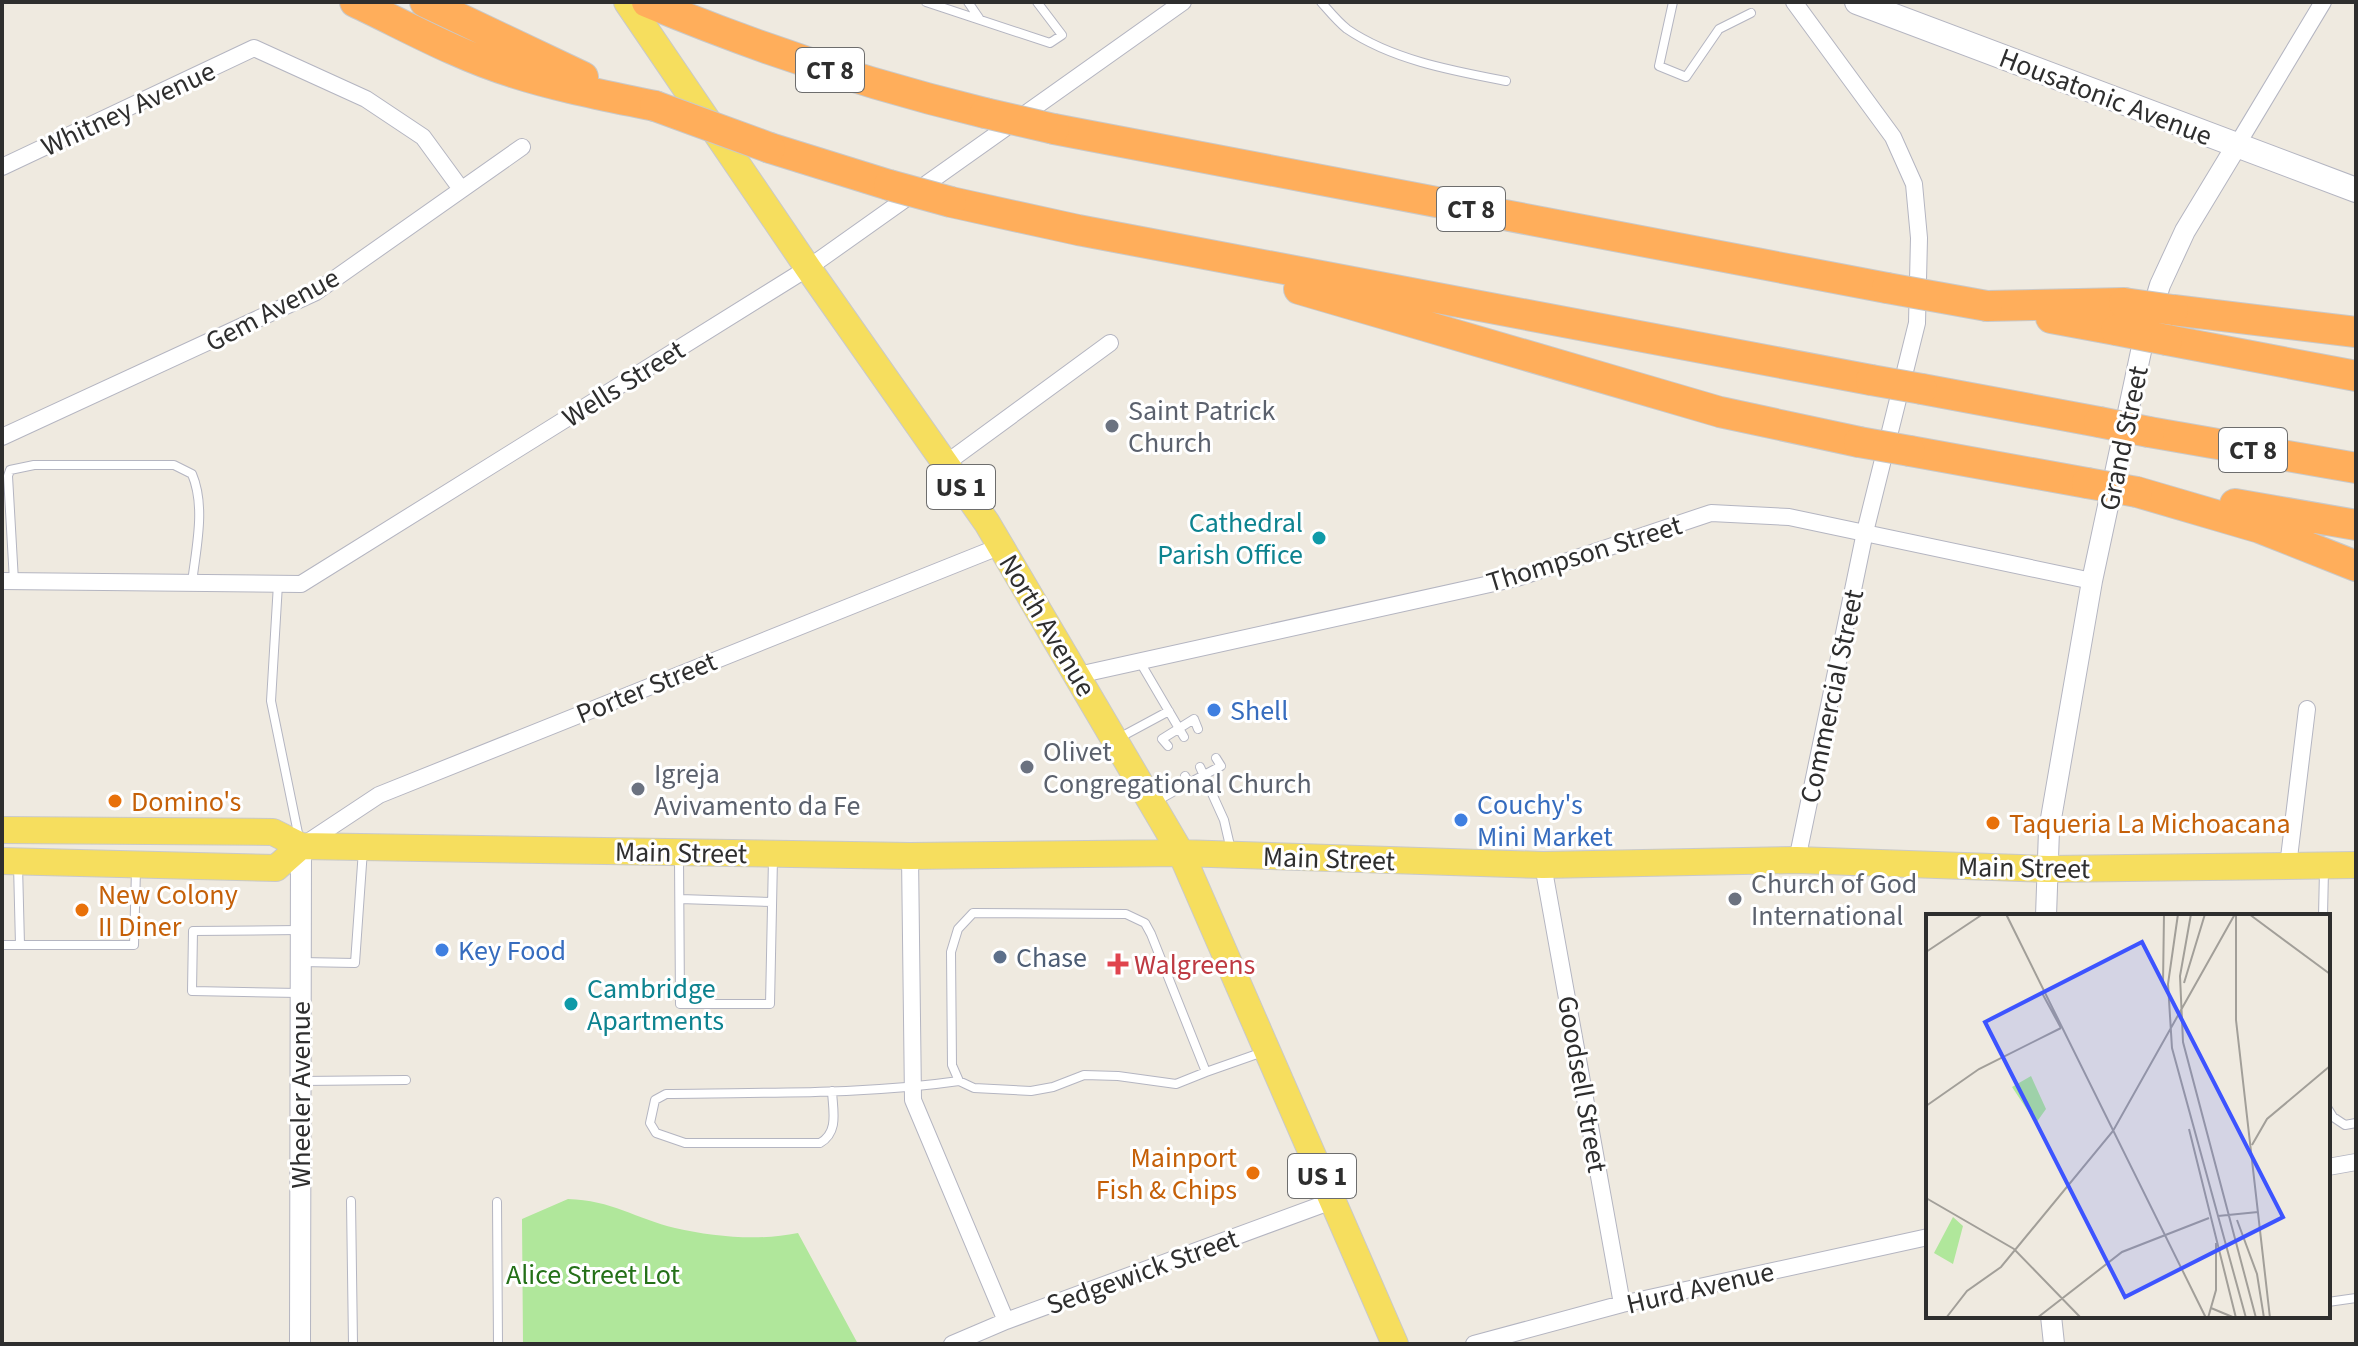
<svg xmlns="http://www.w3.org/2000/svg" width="2358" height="1346" font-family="'Source Sans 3',sans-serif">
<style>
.green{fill:#b0e79b}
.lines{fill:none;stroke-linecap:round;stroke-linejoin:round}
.service-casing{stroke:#b4b5c1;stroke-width:10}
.minor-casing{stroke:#b4b5c1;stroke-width:18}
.tertiary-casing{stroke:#b4b5c1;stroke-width:22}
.secondary-casing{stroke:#b4b5c1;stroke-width:26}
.primary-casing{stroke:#c9c9c9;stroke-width:28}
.motorway-casing{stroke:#c9c9c9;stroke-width:32}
.service{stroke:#fff;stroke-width:8}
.minor{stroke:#fff;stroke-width:16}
.tertiary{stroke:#fff;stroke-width:20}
.secondary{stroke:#fff;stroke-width:24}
.primary{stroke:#f6de5e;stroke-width:26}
.motorway{stroke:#ffae5b;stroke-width:30}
.motorway-bridge-casing{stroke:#c9c9c9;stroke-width:32;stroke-linecap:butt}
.motorway-bridge{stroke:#ffae5b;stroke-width:30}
.worship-dot{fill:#6b7280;stroke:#fff;stroke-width:3}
.culture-dot{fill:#0f9aa8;stroke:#fff;stroke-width:3}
.shop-dot{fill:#3f7fe0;stroke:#fff;stroke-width:3}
.food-dot{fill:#e8710a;stroke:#fff;stroke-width:3}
.service-dot{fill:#5c6f8a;stroke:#fff;stroke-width:3}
.health-dot{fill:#e0444e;stroke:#fff;stroke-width:3}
.labels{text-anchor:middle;stroke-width:6;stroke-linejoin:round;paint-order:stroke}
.shield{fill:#fff;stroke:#6d6d6d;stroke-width:2}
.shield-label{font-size:26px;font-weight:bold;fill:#2e2e2e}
.street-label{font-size:28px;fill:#2e2e2e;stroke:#fff}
.worship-label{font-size:28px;fill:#5b616d;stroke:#fff;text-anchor:start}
.culture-label{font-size:28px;fill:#0d838f;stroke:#fff;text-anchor:end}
.shop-label{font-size:28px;fill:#366cbe;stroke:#fff;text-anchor:start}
.food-label{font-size:28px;fill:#c56008;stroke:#fff;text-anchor:start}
.service-label{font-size:28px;fill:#4e5e75;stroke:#fff;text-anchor:start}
.health-label{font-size:28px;fill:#be3a42;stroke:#fff;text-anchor:start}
.park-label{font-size:28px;fill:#247018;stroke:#fff}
.inset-road{fill:none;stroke:#a29f99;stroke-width:2}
.view{fill:#3d54ff;fill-opacity:0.15;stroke:#3d54ff;stroke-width:4}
.inset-edge{fill:none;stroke:#2e2e2e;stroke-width:4}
</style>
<rect width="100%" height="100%" fill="#efeae0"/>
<path class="green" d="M568 1199C611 1200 637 1219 675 1228 714 1237 760 1241 798 1233L858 1344H523L522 1219Z"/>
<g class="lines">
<g class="service-casing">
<path id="service" d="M926 2 1050 43 1062 35 1037 2
M968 2 979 18
M1321 2C1329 11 1338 22 1347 29 1392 60 1454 71 1506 81
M1673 2 1659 66 1686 77 1719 29 1751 13
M14 581 8 476 10 470 34 465H174L192 474C206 507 196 548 192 583
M278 584 271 701 299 838
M1140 662 1184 737
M1117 739 1169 711
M1168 746 1162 739 1194 719 1198 729
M1200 767 1224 820 1231 850
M1185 776 1189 783 1221 766 1216 758
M1155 802 1189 783
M679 857 680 1004H770L773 858
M18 865 20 945
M680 899 772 902
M2323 916 2324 870
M2 945H134L136 870
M301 962 355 963 363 850
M299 993 192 991 193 931 300 930
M1206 1072 1176 1084 1118 1076 1084 1075 1053 1087 1031 1091 974 1088 959 1081 952 1065 951 952 958 929 973 913 1126 914 1145 923 1151 934 1206 1072 1263 1052
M301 1081 406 1080
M832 1091C833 1111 839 1132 820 1143H685L656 1133 650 1123 655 1100 666 1094C764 1092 862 1095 959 1081
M2328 1109 2333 1117 2345 1125 2356 1123
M351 1201 353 1344
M497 1202 498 1344
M2328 1302 2356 1298"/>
</g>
<g class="minor-casing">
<path id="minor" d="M1794 2 1893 137 1914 184 1919 238 1917 323 1865 532 1797 860
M2237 145 2323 2
M2 167 254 48 366 99 423 137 461 189
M2 437 316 292 522 147
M945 464 1110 343
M2 581 301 584 808 268 1183 2
M1078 675 1517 578 1711 513 1789 517 2092 581
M305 844 379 795 1001 546
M910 856 913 1100 1006 1321
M1543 865 1622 1304
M2288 866 2307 709
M2328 1167 2356 1162
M952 1344 1006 1321 1332 1201
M1474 1344 1622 1304 1928 1237"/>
</g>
<g class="tertiary-casing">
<path id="tertiary" d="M2046 916 2049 830 2092 581 2143 342 2160 285 2185 231 2237 145
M2051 1316 2054 1344
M300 1344 301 846"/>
</g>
<g class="secondary-casing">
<path id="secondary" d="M1857 2 2356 190"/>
</g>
<g class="primary-casing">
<path id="primary" d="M627 2 808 268 987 523 1181 853 1395 1344
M2 830 273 832 301 846 910 856 1181 853 1543 865 1797 860 2048 869 2356 865
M2 861 276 868 301 846"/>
</g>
<g class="motorway-casing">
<path id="motorway" d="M355 2C406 26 457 55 512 72 558 87 607 96 655 106
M425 2 583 77
M647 2C757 48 869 85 985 113
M1054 129 1887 288
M770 148 889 185
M951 202 1078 230 1871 380
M1299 289 1720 412 1859 442
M1987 306 2124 303
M2173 310 2356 332
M2051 318 2116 330
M2167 340 2356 376
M1922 389 2099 422
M2149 432 2356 468
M1910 451 2087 483
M2137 492 2260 528 2356 566
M2235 504 2356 525"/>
</g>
<use href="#service" class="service"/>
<use href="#minor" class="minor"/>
<use href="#tertiary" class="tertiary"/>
<use href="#secondary" class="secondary"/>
<use href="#primary" class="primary"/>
<use href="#motorway" class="motorway"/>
<g class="motorway-bridge-casing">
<path id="motorway-bridge" d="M655 106 770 148
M985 113 1054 129
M889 185 951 202
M1887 288 1987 306
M2124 303 2173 310
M2116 330 2167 340
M1871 380 1922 389
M2099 422 2149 432
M1859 442 1910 451
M2087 483 2137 492"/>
</g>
<use href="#motorway-bridge" class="motorway-bridge"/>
</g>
<g class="worship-dot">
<circle cx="1112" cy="426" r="8"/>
<circle cx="1027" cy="767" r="8"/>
<circle cx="638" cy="789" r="8"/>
<circle cx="1735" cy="899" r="8"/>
</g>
<g class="culture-dot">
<circle cx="1319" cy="538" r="8"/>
<circle cx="571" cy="1004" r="8"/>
</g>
<g class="shop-dot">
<circle cx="1214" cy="710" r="8"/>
<circle cx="1461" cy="820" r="8"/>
<circle cx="442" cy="950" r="8"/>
</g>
<g class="food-dot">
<circle cx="115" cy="801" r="8"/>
<circle cx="1993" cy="823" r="8"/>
<circle cx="82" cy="910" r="8"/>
<circle cx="1253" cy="1173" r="8"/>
</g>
<circle class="service-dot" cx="1000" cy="957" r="8"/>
<path class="health-dot" d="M1114 952h8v8h8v8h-8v8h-8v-8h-8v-8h8z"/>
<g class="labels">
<g class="shield">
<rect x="796" y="48" width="68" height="44" rx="6"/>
<rect x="1437" y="187" width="68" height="44" rx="6"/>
<rect x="2219" y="428" width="68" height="44" rx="6"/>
<rect x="927" y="465" width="68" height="44" rx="6"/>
<rect x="1288" y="1154" width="68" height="44" rx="6"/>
</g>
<g class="shield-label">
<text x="830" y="79">CT 8</text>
<text x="1471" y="218">CT 8</text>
<text x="2253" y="459">CT 8</text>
<text x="961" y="496">US 1</text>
<text x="1322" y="1185">US 1</text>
</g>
<g class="street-label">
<text transform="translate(2106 96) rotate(21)" y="10">Housatonic Avenue</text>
<text transform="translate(128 108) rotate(-25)" y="10">Whitney Avenue</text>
<text transform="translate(272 309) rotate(-28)" y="10">Gem Avenue</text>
<text transform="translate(623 383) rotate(-32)" y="10">Wells Street</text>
<text transform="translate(2123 438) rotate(-78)" y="10">Grand Street</text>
<text transform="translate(1584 553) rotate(-17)" y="10">Thompson Street</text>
<text transform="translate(1048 625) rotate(59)" y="10">North Avenue</text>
<text transform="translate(646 687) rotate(-22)" y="10">Porter Street</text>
<text transform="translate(1831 696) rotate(-78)" y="10">Commercial Street</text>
<text transform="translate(681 852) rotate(1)" y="10">Main Street</text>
<text transform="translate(1329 858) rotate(2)" y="10">Main Street</text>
<text transform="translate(2024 867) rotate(1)" y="10">Main Street</text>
<text transform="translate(1583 1084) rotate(80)" y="10">Goodsell Street</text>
<text transform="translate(300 1095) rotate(-90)" y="10">Wheeler Avenue</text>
<text transform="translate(1142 1271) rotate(-20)" y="10">Sedgewick Street</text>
<text transform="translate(1700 1287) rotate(-13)" y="10">Hurd Avenue</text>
</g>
<g class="worship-label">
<text x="1128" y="420">Saint Patrick<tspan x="1128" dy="32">Church</tspan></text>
<text x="1043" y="761">Olivet<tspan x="1043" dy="32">Congregational Church</tspan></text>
<text x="654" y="783">Igreja<tspan x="654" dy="32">Avivamento da Fe</tspan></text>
<text x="1751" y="893">Church of God<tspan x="1751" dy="32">International</tspan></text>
</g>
<g class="culture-label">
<text x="1303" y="532">Cathedral<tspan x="1303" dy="32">Parish Office</tspan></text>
<text x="587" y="998" text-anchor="start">Cambridge<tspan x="587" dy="32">Apartments</tspan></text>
</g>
<g class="shop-label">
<text x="1230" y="720">Shell</text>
<text x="1477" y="814">Couchy's<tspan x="1477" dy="32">Mini Market</tspan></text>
<text x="458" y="960">Key Food</text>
</g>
<g class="food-label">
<text x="131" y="811">Domino's</text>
<text x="2009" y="833">Taqueria La Michoacana</text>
<text x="98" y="904">New Colony<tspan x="98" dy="32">II Diner</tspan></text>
<text x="1237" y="1167" text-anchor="end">Mainport<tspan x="1237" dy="32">Fish &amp; Chips</tspan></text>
</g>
<g class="service-label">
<text x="1016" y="967">Chase</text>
</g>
<g class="health-label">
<text x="1134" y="974">Walgreens</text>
</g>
<g class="park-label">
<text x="593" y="1284">Alice Street Lot</text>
</g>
</g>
<g transform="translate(1926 914)">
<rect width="404" height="404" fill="#efeae0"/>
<path d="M105 162 120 195 110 209 86 173ZM27 303 37 312 27 350 8 339Z" fill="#b0e79b"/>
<path class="inset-road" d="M80 0 280 404M252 0 242 70 246 134 320 404M265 0 254 62 257 128 330 404M323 0 404 60M310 1V106L344 404M0 38 57 0M258 69 279 0M237 70 238 0M116 79 135 114M0 192 53 155 135 114M263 215 310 404M326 231 341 205 404 152M0 284 88 335 155 404M292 302 332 298M311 306 331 360 338 404M285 394 309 404M20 404 41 377 75 353 187 217 309 0M111 404 196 338 283 304M282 404 290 376V329"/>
<path class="view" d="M216 28 357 303 199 383 59 108Z"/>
<rect width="404" height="404" class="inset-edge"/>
</g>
<rect width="2358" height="1346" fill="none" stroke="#2e2e2e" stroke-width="8"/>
</svg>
